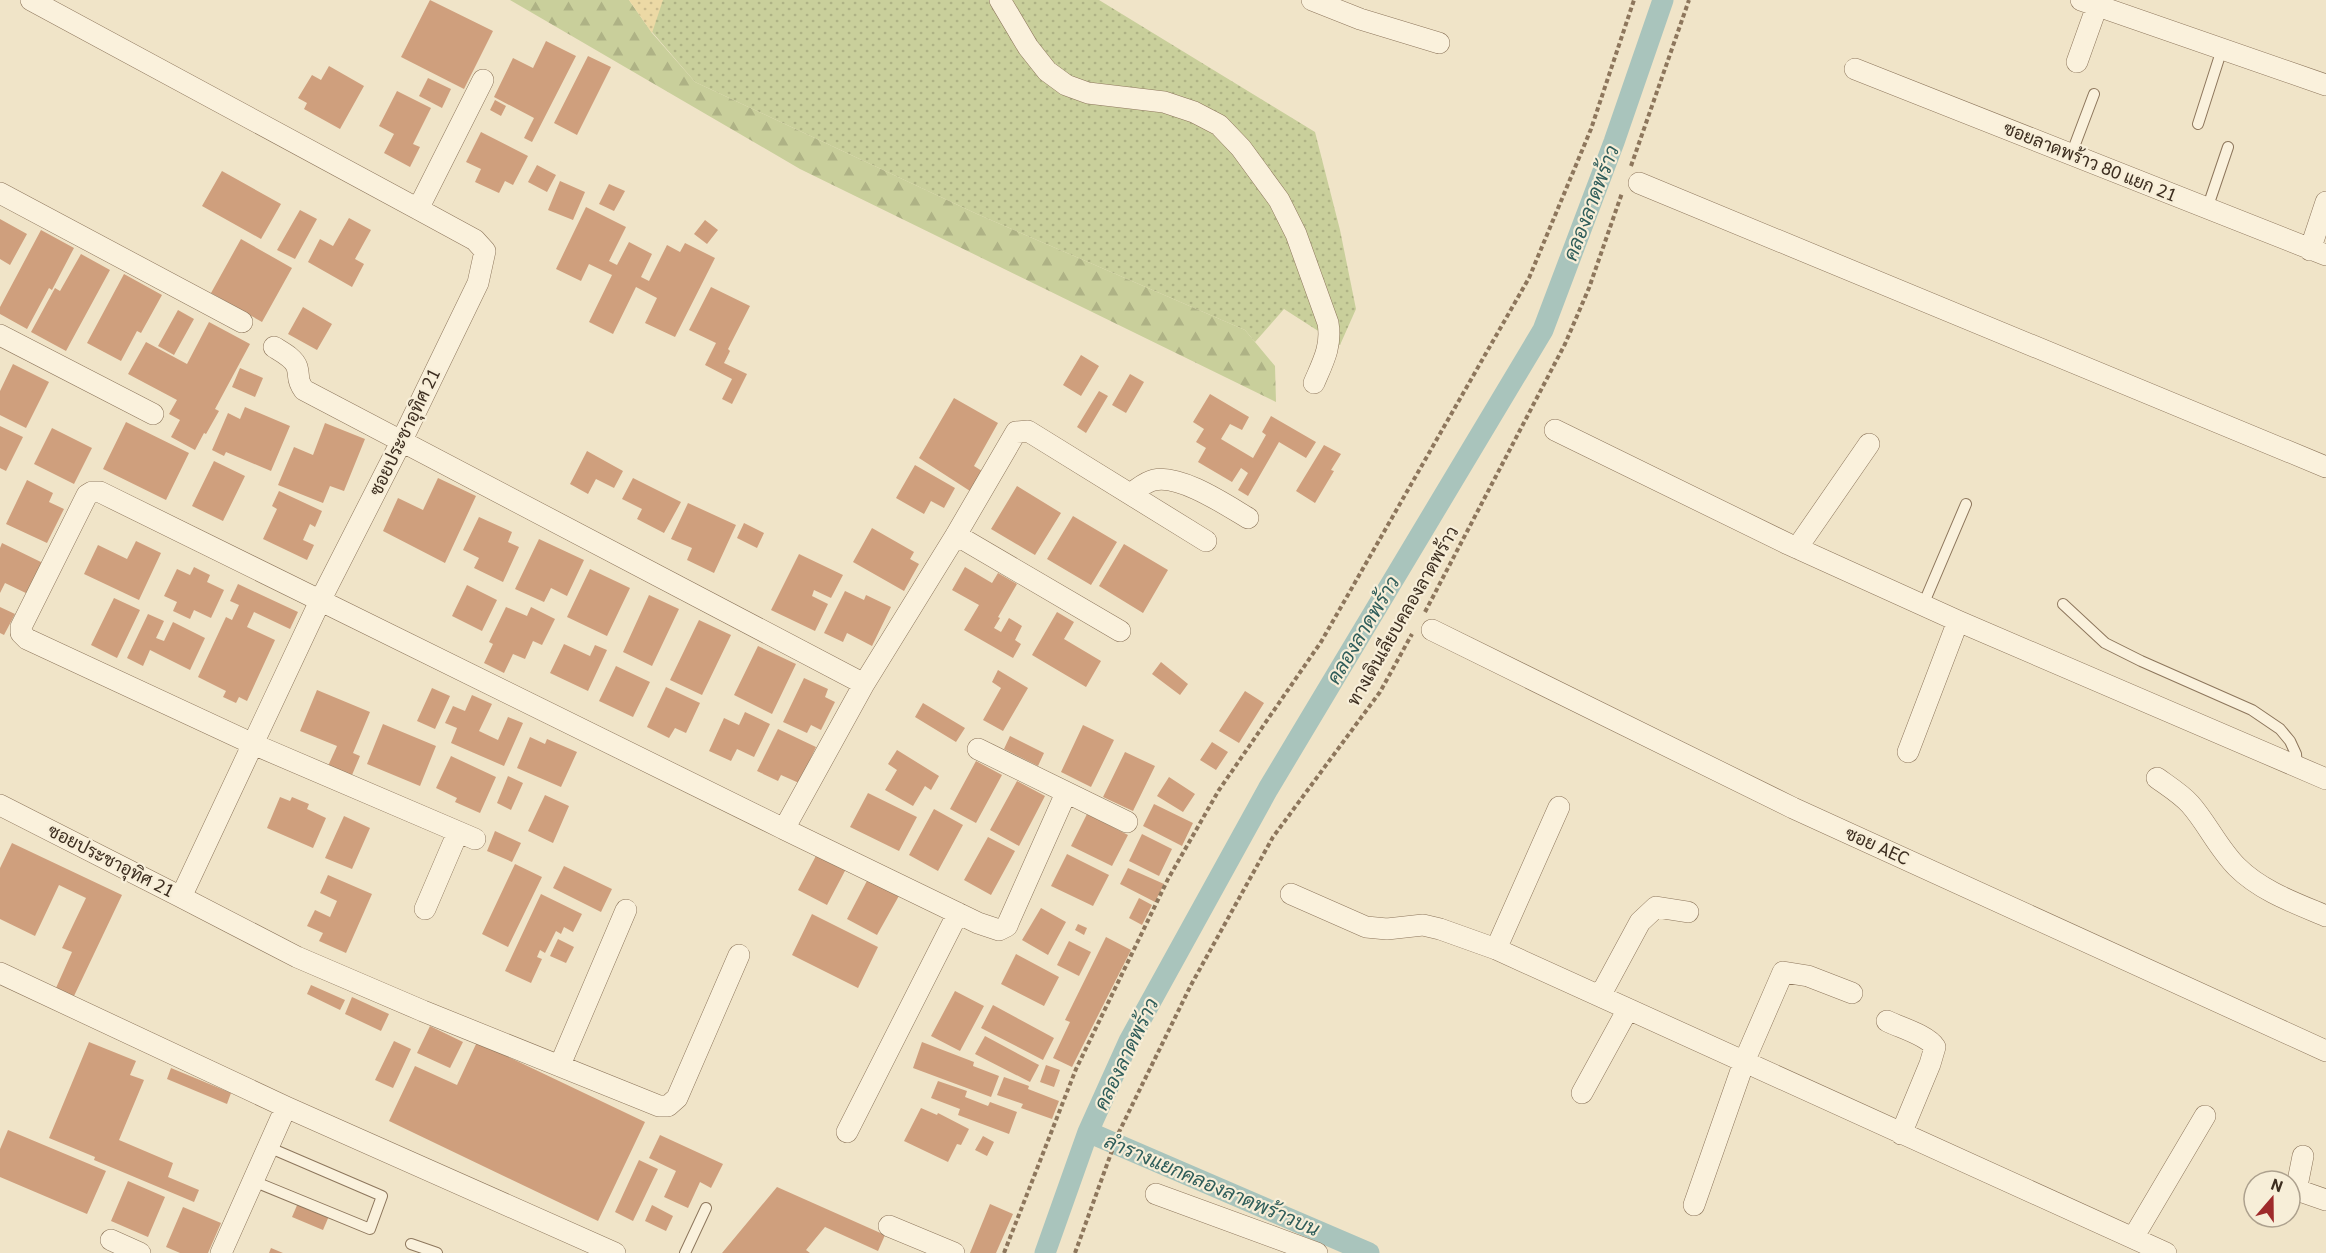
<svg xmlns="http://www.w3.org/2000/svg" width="2326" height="1253" font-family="Georgia,Sarabun,serif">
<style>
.grass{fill:url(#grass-dots)}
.forest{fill:url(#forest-firs)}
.sand{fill:url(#sand-dots)}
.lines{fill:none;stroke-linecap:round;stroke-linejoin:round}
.canal{stroke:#a9c4bc;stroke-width:21}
.building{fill:#cf9f7d}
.service-casing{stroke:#8d765c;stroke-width:12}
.minor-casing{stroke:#8d765c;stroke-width:22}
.path{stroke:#8d765c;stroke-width:4;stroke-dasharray:4.5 3;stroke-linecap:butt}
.service{stroke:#faf1dc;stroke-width:10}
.minor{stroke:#faf1dc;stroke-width:21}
.labels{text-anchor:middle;stroke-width:4.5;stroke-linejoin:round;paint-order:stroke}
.street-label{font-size:18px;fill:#3d2e20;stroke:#f7eed8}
.water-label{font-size:20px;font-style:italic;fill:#2f5d5a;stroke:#f7eed8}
</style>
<defs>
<pattern id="grass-dots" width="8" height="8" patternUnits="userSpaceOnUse" patternTransform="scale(1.5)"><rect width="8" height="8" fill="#c9cf9b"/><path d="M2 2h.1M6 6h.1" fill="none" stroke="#aeb285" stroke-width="1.8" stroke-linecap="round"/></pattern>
<pattern id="forest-firs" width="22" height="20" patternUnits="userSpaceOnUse" patternTransform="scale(1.5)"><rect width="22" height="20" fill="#c9cf9b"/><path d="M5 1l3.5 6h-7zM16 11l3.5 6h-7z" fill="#aeb285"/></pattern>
<pattern id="sand-dots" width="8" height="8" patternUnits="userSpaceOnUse" patternTransform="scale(1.5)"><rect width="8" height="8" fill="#ecd9a5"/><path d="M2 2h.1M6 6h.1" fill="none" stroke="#cbbb8e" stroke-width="1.8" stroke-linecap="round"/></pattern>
</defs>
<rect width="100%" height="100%" fill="#f0e4c8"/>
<path class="grass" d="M658 0H1099L1315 132 1340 230 1356 309 1340 345 1284 309 1255 342 1245 330 977 214 695 82 647 26Z"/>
<path class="forest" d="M510 0H629L652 33 695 82 977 214 1245 330 1275 366 1276 402 800 169Z"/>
<path class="sand" d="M629 0H663L652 33Z"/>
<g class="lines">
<path class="canal" d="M1088 1132 1369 1253
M1045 1253 1088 1132 1129 1041 1268 789 1543 330 1614 142 1663 0"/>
</g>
<path class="building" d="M430 0 493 31 464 89 401 57Z
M546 41 576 56 532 142 524 138 534 118 494 97 513 58 533 68Z
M588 56 611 67 577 135 554 123Z
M329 66 364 86 340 129 304 109 307 103 298 98 312 75 321 80Z
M428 78 451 89 442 108 419 96Z
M397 91 431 108 413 144 420 147 410 167 384 153 394 134 379 126Z
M495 100 506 106 501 116 490 110Z
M481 132 528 156 513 185 505 181 499 193 475 182 481 169 466 162Z
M537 165 556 175 547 192 528 182Z
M222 171 281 204 261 239 202 206Z
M560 181 585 192 573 220 548 210Z
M609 184 625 191 614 211 599 204Z
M586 207 626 227 609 261 617 265 629 242 652 254 641 277 649 281 667 245 680 252 685 243 715 258 675 337 645 323 657 298 636 287 613 334 589 322 612 275 589 264 581 281 556 269Z
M300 210 317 219 295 259 277 250Z
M349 218 371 230 355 259 364 264 352 287 308 262 320 239 333 246Z
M0 219 27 234 10 265 0 259Z
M705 220 718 230 707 244 694 234Z
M41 230 74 248 52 290 49 288 27 329 0 314V307Z
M241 239 292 268 262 322 211 293Z
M81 254 110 270 66 351 31 332 55 288 60 291Z
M124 274 162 295 141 333 137 331 121 361 87 343Z
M711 287 750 306 728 349 730 351 724 363 747 374 732 404 722 399 732 379 705 365 716 343 689 330Z
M303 307 332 324 317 350 288 334Z
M178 310 194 319 174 355 158 346Z
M209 322 250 344 215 409 219 411 206 434 204 433 195 450 171 437 180 420 169 414 177 400 128 374 146 342 187 364Z
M1081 355 1099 366 1081 396 1063 385Z
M13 364 49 382 26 428 0 415V391Z
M240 368 263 378 255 397 232 387Z
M1130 374 1144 382 1126 413 1112 405Z
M1099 391 1108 396 1086 433 1077 427Z
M1210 394 1249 417 1242 430 1230 424 1221 439 1253 458 1266 435 1262 432 1271 416 1316 442 1306 458 1279 442 1248 496 1238 490 1248 473 1241 468 1232 482 1198 462 1206 448 1196 442 1204 429 1193 422Z
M954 398 998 423 974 466 982 471 970 491 919 458Z
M245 407 290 426 271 471 226 452 224 456 212 450 228 413 240 419Z
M126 422 189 453 166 500 103 469Z
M325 423 365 439 344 491 330 486 323 503 278 485 294 447 313 455Z
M0 426 23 437 6 471 0 468Z
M52 428 92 448 74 484 34 464Z
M1324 445 1341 454 1331 470 1334 471 1315 503 1296 491Z
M587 451 623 471 614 488 596 479 588 494 570 484Z
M214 461 245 476 223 521 192 506Z
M915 465 955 488 944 508 931 501 924 514 896 498Z
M438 478 476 496 445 563 383 531 398 498 423 510Z
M633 478 681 502 664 533 637 519 642 509 622 499Z
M27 480 53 493 49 502 64 509 47 543 6 524Z
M1017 486 1061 513 1035 555 991 529Z
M279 491 322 511 315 527 310 524 303 540 314 545 307 560 263 539 277 509 272 506Z
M688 503 736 525 714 573 687 560 692 548 671 539Z
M1073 516 1117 542 1091 585 1047 559Z
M479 517 512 532 508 542 519 547 503 582 474 568 479 558 463 550Z
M744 523 764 533 757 548 737 538Z
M872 528 914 552 910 559 919 564 904 591 853 562Z
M539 539 584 560 567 596 551 588 544 602 515 589Z
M136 541 161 553 139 600 84 574 98 545 127 559Z
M2 543 45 564 30 595 5 583 0 593V548Z
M1124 544 1168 570 1143 613 1099 586Z
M799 554 843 575 831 598 814 590 812 596 828 604 815 631 771 610Z
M194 567 210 575 207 582 224 590 211 618 194 610 190 619 173 611 177 602 164 596 177 569 190 575Z
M965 567 992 583 998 573 1017 584 998 617 1000 618 994 628 1001 632 1009 618 1022 626 1015 640 1021 644 1013 658 964 630 979 605 952 590Z
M590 569 630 588 607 636 567 617Z
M238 584 298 612 290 629 254 612 247 627 275 640 247 701 239 697 236 703 223 697 226 691 198 677 226 617 232 620 239 605 230 601Z
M467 585 497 600 482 631 452 616Z
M845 591 864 600 866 595 891 607 872 646 847 633 843 642 824 633Z
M649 595 679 609 652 666 623 652Z
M114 598 140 610 117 658 91 645Z
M0 607 15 614 4 635 0 633Z
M506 607 527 616 531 607 555 619 542 645 533 641 525 659 513 654 504 673 484 663 493 644 489 642Z
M1057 612 1074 622 1064 639 1101 661 1086 687 1032 655Z
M148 614 164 621 156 638 164 641 173 622 205 638 190 670 150 650 143 666 127 658Z
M699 620 731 635 702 695 670 680Z
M564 644 590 656 595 645 607 650 588 691 550 673Z
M758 646 796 664 772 714 734 695Z
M1161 662 1188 684 1180 695 1152 674Z
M616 666 650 682 633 717 599 701Z
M998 670 1028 688 1003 731 983 720 1001 688 992 682Z
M804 678 828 689 825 697 835 702 821 730 811 725 807 733 783 722Z
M666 687 700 703 686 733 675 728 669 738 647 727Z
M432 688 450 696 435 729 417 721Z
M317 690 370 712 353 753 360 756 352 775 328 766 337 746 300 731Z
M1245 691 1264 703 1239 743 1219 731Z
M472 695 492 704 479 731 498 740 508 717 523 723 504 766 451 743 457 728 445 723 453 706 465 711Z
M923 703 965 728 956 742 915 717Z
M745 712 770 724 754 757 737 749 731 761 709 751 724 718 739 725Z
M383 724 436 746 420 786 367 764Z
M1083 725 1114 740 1091 787 1061 772Z
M778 729 816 747 799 783 781 775 778 781 757 771Z
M1010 736 1044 753 1038 766 1004 749Z
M530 737 545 744 547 739 577 752 561 787 517 768Z
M1212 742 1228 752 1216 770 1200 760Z
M897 750 939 776 931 790 925 786 913 806 885 790 897 770 888 764Z
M1125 752 1155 766 1133 811 1103 797Z
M451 756 496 777 480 813 455 802 457 798 436 788Z
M976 761 1002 775 976 823 950 809Z
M508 776 523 783 511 810 497 803Z
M1169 777 1195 794 1183 812 1157 796Z
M1017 781 1045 796 1019 846 990 830Z
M868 793 917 817 899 851 850 827Z
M545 795 569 806 553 843 528 831Z
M280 797 290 801 292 797 309 804 307 809 326 818 313 848 267 828Z
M1154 804 1193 823 1182 846 1143 826Z
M934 809 963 825 938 871 909 855Z
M1087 814 1128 835 1112 866 1071 846Z
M344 816 370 828 352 869 325 858Z
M495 831 521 843 512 862 487 851Z
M1142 834 1172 849 1159 876 1129 861Z
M988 837 1015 851 991 895 964 880Z
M12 843 122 895 74 996 56 988 72 952 62 948 86 898 59 885 35 936 0 919V868Z
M818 852 847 867 827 905 798 890Z
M1067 854 1109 875 1093 906 1051 886Z
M515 864 542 877 508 947 482 934Z
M564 866 612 889 601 912 553 888Z
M1128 868 1164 884 1155 902 1120 884Z
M328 875 372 894 346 953 319 941 323 933 307 926 315 910 330 917 337 901 320 893Z
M869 877 900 894 877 935 847 919Z
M541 894 582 914 573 932 564 927 561 934 556 931 545 953 540 950 537 957 542 959 531 983 505 971Z
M1139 898 1152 905 1142 925 1129 918Z
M1041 908 1066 922 1048 955 1022 940Z
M812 914 878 947 858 988 792 955Z
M1078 924 1087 928 1084 935 1075 930Z
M1106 937 1131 950 1072 1067 1053 1058 1070 1022 1065 1020Z
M558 939 574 947 566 963 550 956Z
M1069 941 1091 952 1079 976 1057 965Z
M1016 954 1059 977 1044 1006 1001 984Z
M311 985 345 1000 340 1010 307 994Z
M955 991 984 1006 960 1051 931 1036Z
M352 997 389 1014 381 1031 345 1014Z
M993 1005 1054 1038 1043 1060 981 1028Z
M430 1026 463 1042 450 1068 417 1053Z
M985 1036 1039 1065 1030 1082 975 1054Z
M394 1041 411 1049 393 1088 375 1080Z
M89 1042 136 1061 130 1075 144 1080 119 1140 173 1163 168 1177 199 1190 194 1202 94 1160 95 1157 49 1138Z
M477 1042 645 1122 598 1221 389 1121 415 1066 457 1085Z
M922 1042 974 1062 973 1066 999 1076 991 1097 913 1068Z
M1046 1065 1060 1070 1054 1087 1040 1082Z
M171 1068 231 1093 227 1104 167 1079Z
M1004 1077 1029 1086 1028 1089 1059 1101 1052 1119 1021 1108 1023 1104 997 1095Z
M938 1081 967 1091 965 1097 988 1106 990 1102 1017 1112 1009 1134 958 1115 960 1109 931 1098Z
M921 1108 937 1115 938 1113 969 1129 961 1145 957 1144 948 1162 904 1141Z
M8 1130 106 1171 87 1214 0 1177V1149Z
M660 1135 723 1164 711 1188 700 1182 688 1208 664 1197 676 1171 649 1158Z
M983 1136 994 1142 987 1156 975 1150Z
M639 1160 658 1169 633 1221 615 1212Z
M128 1181 165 1197 148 1237 111 1221Z
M777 1187 885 1235 878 1251 825 1227 806 1250 810 1253H722Z
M298 1203 329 1216 323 1230 292 1217Z
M990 1204 1013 1214 996 1253H970Z
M652 1205 673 1216 666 1231 645 1221Z
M183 1207 221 1223 208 1253H180L166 1247Z
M271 1248 283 1253H269Z"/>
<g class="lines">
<g class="service-casing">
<path id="service" d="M2198 124 2222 49
M2071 155 2094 94
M2207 209 2228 147
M2063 604 2105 643 2141 661 2252 710 2280 729 2290 741 2296 754 2297 766
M1923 605 1966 504
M253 1181 370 1229 382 1196 268 1147
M411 1244 437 1253
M685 1253 706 1208"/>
</g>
<g class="minor-casing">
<path id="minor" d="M1000 0 1028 47 1047 71 1066 85 1088 93 1164 102 1194 112 1219 125 1241 148 1279 200 1296 234 1328 323C1332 346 1323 362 1314 383
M1312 0 1360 19 1439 43
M2081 0 2326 85
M2077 62 2097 6
M1855 69 2326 255
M1639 183 2326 467
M0 193 242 322
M418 209 483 80
M2310 250 2326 202
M0 335 153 414
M274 347C282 352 294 358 297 367 300 377 296 379 304 390L864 684
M1555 430 1788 544 1958 621 2326 779
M1130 494C1138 489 1145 482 1154 480 1180 474 1226 505 1248 518
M956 535 1120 631
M1797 548 1869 444
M1432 630 1793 808 2326 1051
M978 749 1127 822
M1908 752 1958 621
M2157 778C2168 786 2181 794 2190 804 2207 823 2218 848 2237 867 2261 891 2295 903 2326 916
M0 805 181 897 320 601 402 440 478 283 485 251 475 240 418 209 31 0
M784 829 978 923 999 930 1007 926 1009 921 1066 793
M475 839 253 744 27 639 21 633V627L87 495 92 492H100L784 829 864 684 956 535 1016 432 1028 431 1206 541
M1291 894 1366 927 1387 929 1423 925 1440 929 1496 949 2166 1253
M181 897 297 957 423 1011 659 1106H668L677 1098 739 955
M425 909 458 832
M1496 949 1559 807
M0 973 286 1107 615 1253
M1600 996 1640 922 1656 907 1688 912
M1887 1021C1901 1028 1927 1035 1935 1047L1930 1064 1901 1134
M560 1065 626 910
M1582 1093 1628 1009
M847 1132 958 913
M2303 1156 2297 1186 2300 1191 2326 1200
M1156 1194 1317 1253
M1694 1205 1744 1062 1783 972 1808 976 1852 993
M889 1226 954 1253
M2133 1238 2205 1116
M111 1240 140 1253
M221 1253 286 1107"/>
</g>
<path class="path" d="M1631 166 1689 0
M1425 612 1565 344 1589 288 1622 193
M1004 1253 1076 1069 1168 879 1219 790 1321 642 1529 278 1591 129 1634 0
M1075 1253 1118 1134 1191 985 1273 837 1380 692 1412 634"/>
<use href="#service" class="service"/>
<use href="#minor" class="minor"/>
</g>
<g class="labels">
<g class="street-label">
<text transform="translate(2090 162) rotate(22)" y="6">ซอยลาดพร้าว 80 แยก 21</text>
<text transform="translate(405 432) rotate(-64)" y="6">ซอยประชาอุทิศ 21</text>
<text transform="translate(1403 616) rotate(-60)" y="6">ทางเดินเลียบคลองลาดพร้าว</text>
<text transform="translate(1877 846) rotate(24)" y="6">ซอย AEC</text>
<text transform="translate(111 861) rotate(27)" y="6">ซอยประชาอุทิศ 21</text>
</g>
<g class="water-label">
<text transform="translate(1591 203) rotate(-69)" y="7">คลองลาดพร้าว</text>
<text transform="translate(1363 630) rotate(-59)" y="7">คลองลาดพร้าว</text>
<text transform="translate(1126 1054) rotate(-64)" y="7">คลองลาดพร้าว</text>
<text transform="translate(1212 1185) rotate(23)" y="7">ลำรางแยกคลองลาดพร้าวบน</text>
</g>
</g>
<g transform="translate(2272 1199) rotate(20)"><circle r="28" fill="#f7eed8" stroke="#ada18e" stroke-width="1.5"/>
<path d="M0-4.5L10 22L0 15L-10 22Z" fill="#9e2a2b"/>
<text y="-9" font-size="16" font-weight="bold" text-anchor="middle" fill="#3d2e20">N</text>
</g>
</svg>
